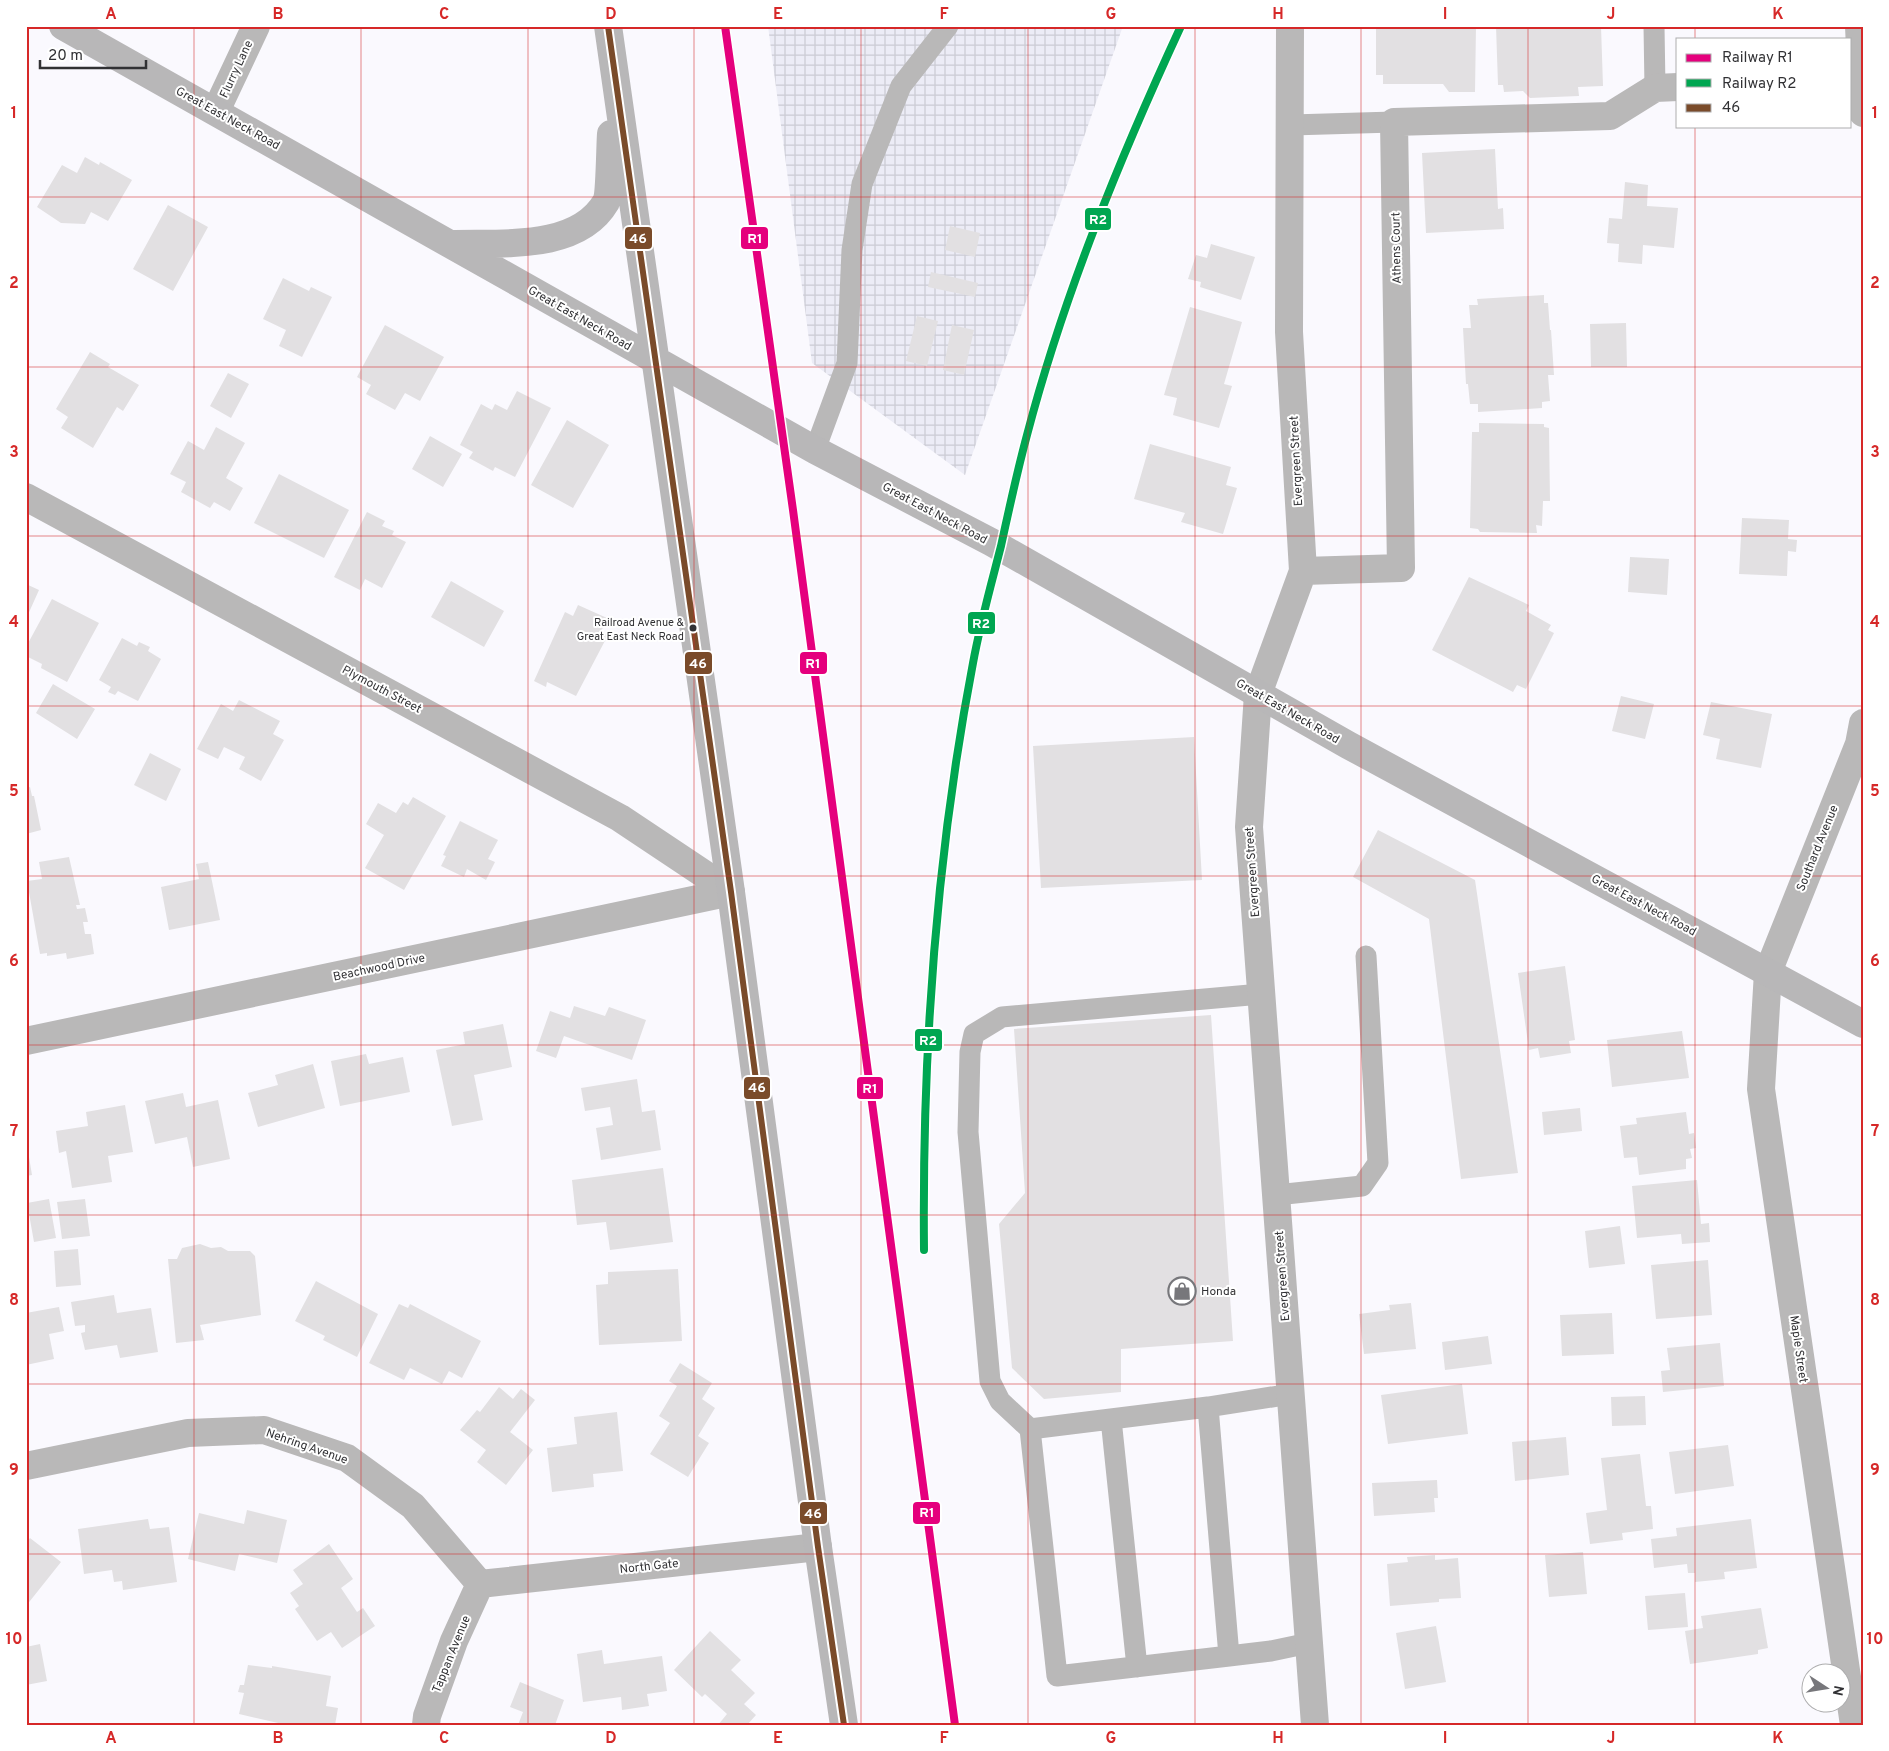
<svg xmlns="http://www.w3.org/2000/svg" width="1889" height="1751" font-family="Overpass,sans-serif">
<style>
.industrial{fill:url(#industrial-grid)}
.building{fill:#e2e0e2}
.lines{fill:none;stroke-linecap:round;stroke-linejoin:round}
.service{stroke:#b9b8b8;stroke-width:21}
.minor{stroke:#b9b8b8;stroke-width:28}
.secondary{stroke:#b8b7b8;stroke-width:28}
.bus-1-casing{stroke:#fff;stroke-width:10}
.bus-1{stroke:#7a4b2a;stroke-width:6}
.rail-1-casing{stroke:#fff;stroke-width:11}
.rail-2-casing{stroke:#fff;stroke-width:11}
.rail-1{stroke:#e5007d;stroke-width:8}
.rail-2{stroke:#00a651;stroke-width:8}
.grid{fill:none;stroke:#d62828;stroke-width:1;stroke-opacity:0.55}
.bus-dot{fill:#313134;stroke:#fff;stroke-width:2}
.labels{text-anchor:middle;stroke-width:4;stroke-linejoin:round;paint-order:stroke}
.bus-label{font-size:11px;fill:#313134;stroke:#fff;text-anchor:end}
.street-label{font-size:12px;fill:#313134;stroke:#fff}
.poi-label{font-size:12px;fill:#313134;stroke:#fff;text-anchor:start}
.line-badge{stroke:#fff;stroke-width:2}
.badge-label{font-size:14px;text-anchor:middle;font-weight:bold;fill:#fff}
.neatline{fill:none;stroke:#d62828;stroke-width:2}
.grid-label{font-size:16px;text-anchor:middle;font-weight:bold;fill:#d62828}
</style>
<defs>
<pattern id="industrial-grid" width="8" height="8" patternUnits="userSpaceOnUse" patternTransform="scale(1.25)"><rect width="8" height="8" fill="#ececf6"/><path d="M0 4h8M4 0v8" fill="none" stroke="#cbcbd4"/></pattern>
</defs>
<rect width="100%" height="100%" fill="#faf9fe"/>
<path class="industrial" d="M768 26H1123L965 475 812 363Z"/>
<path class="building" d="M1376 26H1476L1475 92H1449L1443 84H1383V75H1376Z
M1496 26H1601L1603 86 1578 87 1579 96 1530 98 1523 91 1504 92 1503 85H1498Z
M1495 149 1498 209 1503 208 1504 229 1426 233 1422 153Z
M85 157 99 165 100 162 132 180 108 221 91 212 85 224 61 223 37 207 62 165 77 173Z
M1625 182 1648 185 1647 206 1678 208 1674 248 1643 245 1642 264 1618 262 1619 244 1607 243 1609 218 1622 219Z
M168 205 208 227 173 291 133 269Z
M950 226 980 233 975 257 945 250Z
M1211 244 1255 257 1241 300 1200 287 1201 282 1188 279 1196 255 1207 258Z
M931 272 978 283 975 297 928 287Z
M283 278 309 291 311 287 332 297 302 357 279 346 286 330 263 319Z
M1544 295V303H1548L1550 330H1551L1554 375H1548L1550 401 1542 402V408L1478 412V404H1470L1468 384H1466L1463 328H1471L1469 305H1478L1477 299Z
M1190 307 1242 322 1224 384 1232 386 1219 428 1173 415 1177 398 1164 395Z
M917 316 938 321 927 366 906 361Z
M1626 323 1627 367H1591L1590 324Z
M385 325 444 357 420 401 405 393 395 410 366 394 371 385 357 377Z
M952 325 974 330 964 375 943 370Z
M90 352 110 364 108 367 139 385 123 411 117 407 93 448 61 428 68 417 56 409Z
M228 373 249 384 231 418 210 406Z
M517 391 551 408 515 477 495 467 493 471 469 458 473 452 460 445 481 404 492 410 495 404 507 410Z
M567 420 609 445 573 508 531 485Z
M1479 423 1544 424V427L1549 428 1550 501H1543L1542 526 1536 525 1537 533 1480 532 1478 529 1470 528 1472 432H1479Z
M216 427 245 443 226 478 243 488 230 511 214 502 210 508 181 492 186 482 170 474 188 441 204 450Z
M430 436 462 454 443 487 412 469Z
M1150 444 1231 467 1226 485 1237 488 1223 534 1181 522 1185 513 1134 499Z
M279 474 349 510 324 558 254 523Z
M367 512 385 521 382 526 394 531 392 535 406 542 382 588 365 579 360 590 334 577Z
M1742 518 1789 520 1788 539 1797 540 1796 552 1788 551 1787 576 1739 574Z
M1630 557 1669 559 1667 595 1628 592Z
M1469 577 1529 605 1526 611 1551 625 1548 630 1554 633 1526 689 1517 685 1513 692 1432 650Z
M451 581 504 611 484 647 431 617Z
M26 584 39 590 26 619Z
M52 599 99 623 67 682 41 668 42 664 26 656V647Z
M578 605 607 618 601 632 608 635 576 696 547 682 546 687 534 681 565 612 573 616Z
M122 638 137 646 139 642 150 647 148 651 161 659 138 701 118 691 115 695 108 692 111 687 99 680Z
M53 684 95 709 77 739 36 713Z
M1621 696 1654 704 1645 739 1612 731Z
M239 700 280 721 273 734 284 740 261 781 239 769 245 757 224 747 218 759 197 749 221 704 233 711Z
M1711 702 1772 714 1761 768 1716 759 1720 739 1703 735Z
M1194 737 1202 880 1041 888 1033 746Z
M150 753 181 769 166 801 134 785Z
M30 787 32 796H34L41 830 26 834V788Z
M413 797 446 816 404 890 365 868 384 835 366 824 378 803 396 813 403 802 408 805Z
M460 821 498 840 488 859 495 862 486 880 467 869 464 877 441 866 446 856 443 855Z
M1378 830 1475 880 1518 1173 1461 1179 1429 919 1353 877Z
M69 857 80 905H76L77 909 85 908 88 922H83L85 934H91L94 954 67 959 66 953 47 956V953L40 954 27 881 42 879 39 862Z
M208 862 220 920 169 930 161 887 199 879 196 864Z
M1565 966 1575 1040 1569 1041 1571 1053 1540 1058 1538 1048 1529 1050 1518 973Z
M574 1006 605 1016 609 1007 646 1020 632 1060 564 1036 556 1058 536 1051 550 1011 570 1018Z
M1211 1015 1233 1341 1121 1349V1392L1044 1399 1012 1368 999 1224 1025 1193 1014 1029Z
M503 1024 512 1067 474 1075 483 1120 452 1126 436 1050 465 1044 463 1032Z
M1682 1031 1689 1078 1612 1087 1607 1040Z
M366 1054 369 1064 403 1057 410 1092 340 1106 331 1061Z
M313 1064 325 1108 258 1127 248 1093 278 1085 275 1075Z
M637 1079 642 1112 655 1110 661 1150 601 1160 596 1128 613 1125 610 1107 585 1111 581 1088Z
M183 1093 186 1107 218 1100 230 1159 193 1167 187 1137 155 1144 145 1101Z
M125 1105 133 1152 108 1156 112 1182 72 1188 66 1151 59 1153 56 1131 88 1126 86 1112Z
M1580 1108 1582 1131 1544 1135 1542 1112Z
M1686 1112 1689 1134 1694 1133 1696 1148 1690 1149 1692 1158 1686 1159V1169L1639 1175 1637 1157 1624 1158 1620 1126 1637 1124 1636 1118Z
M27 1145 32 1175 26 1176V1146Z
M663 1168 673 1242 610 1250 606 1222 577 1225 572 1180Z
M1697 1180 1701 1224 1709 1223 1710 1242 1682 1244 1681 1234 1637 1238 1632 1186Z
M49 1199 56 1238 34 1242 27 1203Z
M85 1199 90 1236 62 1239 57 1202Z
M1620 1226 1625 1264 1589 1268 1585 1231Z
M200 1244 211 1248 221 1247 228 1251H250L255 1256 261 1315 200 1325 204 1340 176 1343 168 1259H177L182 1248Z
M78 1249 81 1285 56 1287 54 1251Z
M1708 1260 1712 1315 1656 1319 1651 1265Z
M678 1269 682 1341 599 1345 596 1285 608 1284V1272Z
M316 1281 378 1314 357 1357 323 1340 325 1336 295 1321Z
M114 1295 117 1313 151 1308 158 1352 120 1358 117 1345 85 1350 81 1333 85 1332V1325L75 1326 71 1302Z
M1411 1303 1416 1349 1364 1354 1359 1314 1390 1310 1389 1305Z
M399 1304 408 1308 410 1304 481 1341 462 1378 449 1371 442 1384 410 1368 404 1380 369 1363Z
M59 1307 64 1331 49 1334 54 1359 26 1365V1313Z
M1612 1313 1614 1354 1562 1356 1560 1315Z
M1488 1336 1492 1364 1445 1370 1442 1342Z
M1720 1343 1724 1386 1663 1392 1661 1371 1670 1370 1667 1348Z
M680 1363 712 1383 702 1399 715 1408 698 1436 709 1443 688 1477 650 1454 670 1423 659 1416 677 1386 669 1381Z
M1462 1384 1468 1434 1388 1444 1381 1395Z
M499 1387 513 1399 521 1389 535 1400 510 1432 533 1450 506 1485 477 1462 486 1450 460 1430 477 1410 480 1412Z
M1645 1396 1646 1425 1612 1426 1611 1397Z
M617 1412 623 1471 593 1474 594 1487 552 1492 547 1448 577 1444 574 1417Z
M1566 1437 1569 1475 1515 1481 1512 1442Z
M1728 1445 1734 1486 1675 1494 1669 1452Z
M1640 1454 1646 1506H1651L1653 1529 1622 1533 1623 1540 1590 1544 1586 1513 1607 1510 1601 1458Z
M1437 1480 1438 1498H1434L1435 1512 1374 1516 1372 1483Z
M247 1510 287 1520 277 1563 239 1554 235 1571 188 1559 199 1513 244 1524Z
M148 1519 150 1529 169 1527 177 1582 123 1590 122 1581 114 1582 112 1570 84 1574 78 1529Z
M1751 1519 1757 1568 1724 1572 1725 1579 1695 1582V1573H1688L1687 1564 1654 1568 1651 1539 1677 1536 1676 1528Z
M30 1538 61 1562 26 1606V1543Z
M329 1544 353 1579 341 1588 357 1612 363 1608 375 1626 342 1648 331 1632 317 1641 295 1609 299 1606 290 1593 303 1584 293 1570Z
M1583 1552 1587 1594 1549 1597 1545 1555Z
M1435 1555V1560L1458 1558 1461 1598 1439 1599V1602L1390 1606 1387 1564 1408 1562 1407 1557Z
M1685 1593 1688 1627 1648 1630 1645 1596Z
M1761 1608 1768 1648 1758 1650V1654L1690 1664 1685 1631 1703 1628 1701 1616Z
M1436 1626 1446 1682 1405 1689 1396 1633Z
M710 1631 741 1660 731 1670 755 1693 744 1704 756 1715 747 1725H718L727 1714 705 1694 702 1697 674 1670Z
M40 1644 47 1681 26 1685V1647Z
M602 1650 604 1664 662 1656 667 1691 647 1694 649 1706 622 1710 621 1697 583 1702 577 1654Z
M248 1665 272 1668V1666L331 1676 326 1706 338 1708 335 1725H287L239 1714 244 1693 238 1692 240 1685H244Z
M520 1682 564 1700 555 1725H518L523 1712 510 1707Z"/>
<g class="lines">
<path class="service" d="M1654 26 1655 88
M1291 125 1394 122
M815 450 847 363 852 250 862 184 901 86 948 26
M1276 1195 1362 1186 1378 1163 1366 956
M1291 1394 1208 1407 1229 1656 1271 1651 1309 1643
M1208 1407 1030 1429 1057 1676 1229 1656
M1111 1419 1137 1667
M1030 1429 1000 1401 990 1381 968 1132 970 1052 974 1034 1002 1017 1261 994"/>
<path class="minor" d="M1290 26 1289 332 1303 571 1258 694 1249 827 1315 1725
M1859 26 1863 113
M216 111 256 26
M26 497 620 818 731 892
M1303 571 1401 568 1394 122 1610 116 1655 88 1678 87
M26 1041 731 892
M26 1466 188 1433 264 1430 347 1458 413 1506 480 1584
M480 1584 818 1547
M426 1725 427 1716 454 1641 480 1584
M1854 1725 1761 1089 1768 972 1859 744 1863 723"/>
<path class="secondary" d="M63 26 815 450 991 542 1348 745 1863 1024
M608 26 731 892 818 1547 844 1725
M450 244C498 242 577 252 606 202 610 194 610 146 611 134"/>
<g class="bus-1-casing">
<path id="bus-1" d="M608 26 731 892 818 1547 844 1725"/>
</g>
<use href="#bus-1" class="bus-1"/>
<g class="rail-1-casing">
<path id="rail-1" d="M725 26 793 510 955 1725"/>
</g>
<g class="rail-2-casing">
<path id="rail-2" d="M924 1250C922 1054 936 856 973 663 980 624 991 585 1001 546 1009 509 1017 472 1027 435 1064 294 1120 158 1181 26"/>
</g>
<use href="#rail-1" class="rail-1"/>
<use href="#rail-2" class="rail-2"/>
</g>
<path class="grid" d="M194 26V1725M361 26V1725M528 26V1725M694 26V1725M861 26V1725M1028 26V1725M1195 26V1725M1361 26V1725M1528 26V1725M1695 26V39M1695 126V1725M26 197H1863M26 367H1863M26 536H1863M26 706H1863M26 876H1863M26 1045H1863M26 1215H1863M26 1384H1863M26 1554H1863"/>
<defs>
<g id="shop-ring" transform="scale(1.4375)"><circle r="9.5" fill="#fff" stroke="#77777b" stroke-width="1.5"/><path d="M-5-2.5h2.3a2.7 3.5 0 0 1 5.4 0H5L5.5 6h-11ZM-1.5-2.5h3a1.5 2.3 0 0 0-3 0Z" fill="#77777b"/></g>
</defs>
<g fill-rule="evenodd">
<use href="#shop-ring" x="1182" y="1291"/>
</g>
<circle class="bus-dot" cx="693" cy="628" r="4.5"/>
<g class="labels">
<g class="bus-label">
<text x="684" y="626">Railroad Avenue &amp;<tspan x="684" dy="14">Great East Neck Road</tspan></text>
</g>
<g class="street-label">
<text transform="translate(236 69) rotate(-65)" y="4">Flurry Lane</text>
<text transform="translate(228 118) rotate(29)" y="4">Great East Neck Road</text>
<text transform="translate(1396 248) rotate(-91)" y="4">Athens Court</text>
<text transform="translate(580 318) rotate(30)" y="4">Great East Neck Road</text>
<text transform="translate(1296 461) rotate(-93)" y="4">Evergreen Street</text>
<text transform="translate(935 513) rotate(28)" y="4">Great East Neck Road</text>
<text transform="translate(382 689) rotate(28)" y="4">Plymouth Street</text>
<text transform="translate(1288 711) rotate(30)" y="4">Great East Neck Road</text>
<text transform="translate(1817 848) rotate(-68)" y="4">Southard Avenue</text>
<text transform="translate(1252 872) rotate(-94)" y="4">Evergreen Street</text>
<text transform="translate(1644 905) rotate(28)" y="4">Great East Neck Road</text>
<text transform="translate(379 967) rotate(-12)" y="4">Beachwood Drive</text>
<text transform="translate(1282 1276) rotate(-94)" y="4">Evergreen Street</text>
<text transform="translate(1799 1349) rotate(82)" y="4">Maple Street</text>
<text transform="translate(307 1446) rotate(19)" y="4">Nehring Avenue</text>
<text transform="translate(649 1566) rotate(-6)" y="4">North Gate</text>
<text transform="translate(451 1654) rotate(-68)" y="4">Tappan Avenue</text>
</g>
<g class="poi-label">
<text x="1201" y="1295">Honda</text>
</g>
</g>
<g class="line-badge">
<rect x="1084" y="207" width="28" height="24" rx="5" fill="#00a651"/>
<rect x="740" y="226" width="29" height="24" rx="5" fill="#e5007d"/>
<rect x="624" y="226" width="29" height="24" rx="5" fill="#7a4b2a"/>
<rect x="967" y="611" width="29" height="24" rx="5" fill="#00a651"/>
<rect x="799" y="651" width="29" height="24" rx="5" fill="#e5007d"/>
<rect x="684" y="651" width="29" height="24" rx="5" fill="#7a4b2a"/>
<rect x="914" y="1028" width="29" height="24" rx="5" fill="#00a651"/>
<rect x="743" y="1076" width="28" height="24" rx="5" fill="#7a4b2a"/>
<rect x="856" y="1076" width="28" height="24" rx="5" fill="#e5007d"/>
<rect x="912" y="1501" width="29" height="24" rx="5" fill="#e5007d"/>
<rect x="799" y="1501" width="29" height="24" rx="5" fill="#7a4b2a"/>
</g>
<g class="badge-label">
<text x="1098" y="224">R2</text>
<text x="755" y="243">R1</text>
<text x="638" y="243">46</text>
<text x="981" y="628">R2</text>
<text x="813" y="668">R1</text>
<text x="698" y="668">46</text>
<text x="928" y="1045">R2</text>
<text x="757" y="1092">46</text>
<text x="870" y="1093">R1</text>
<text x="927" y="1517">R1</text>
<text x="813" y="1518">46</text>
</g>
<rect width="1889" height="1751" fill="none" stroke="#ffffff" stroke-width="55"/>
<rect x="1676" y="38" width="175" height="90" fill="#ffffff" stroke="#adadae"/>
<rect x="1686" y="54" width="25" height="8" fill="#e5007d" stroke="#adadae"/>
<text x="1722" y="62" font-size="15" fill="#313134">Railway R1</text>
<rect x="1686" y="79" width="25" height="8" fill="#00a651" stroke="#adadae"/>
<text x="1722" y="88" font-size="15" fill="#313134">Railway R2</text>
<rect x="1686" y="104" width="25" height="8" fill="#7a4b2a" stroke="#adadae"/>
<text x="1722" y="112" font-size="15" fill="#313134">46</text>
<g transform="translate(1826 1688) rotate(102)"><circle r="24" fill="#ffffff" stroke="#adadae"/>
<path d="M0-4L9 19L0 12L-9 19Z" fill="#77777b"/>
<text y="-8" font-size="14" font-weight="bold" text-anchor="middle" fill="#313134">N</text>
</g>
<path d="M40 60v8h106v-8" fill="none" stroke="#313134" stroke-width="2.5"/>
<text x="48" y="60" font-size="15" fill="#313134" stroke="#ffffff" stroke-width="4" paint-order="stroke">20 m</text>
<rect x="28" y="28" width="1834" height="1696" class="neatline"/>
<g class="grid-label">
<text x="111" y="19">A</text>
<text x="278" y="19">B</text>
<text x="444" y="19">C</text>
<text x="611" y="19">D</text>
<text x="778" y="19">E</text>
<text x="944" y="19">F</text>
<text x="1111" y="19">G</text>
<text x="1278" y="19">H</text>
<text x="1445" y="19">I</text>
<text x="1611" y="19">J</text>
<text x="1778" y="19">K</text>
<text x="14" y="118">1</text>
<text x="1875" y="118">1</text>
<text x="14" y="288">2</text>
<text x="1875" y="288">2</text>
<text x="14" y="457">3</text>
<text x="1875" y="457">3</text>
<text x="14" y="627">4</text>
<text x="1875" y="627">4</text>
<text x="14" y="796">5</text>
<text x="1875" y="796">5</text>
<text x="14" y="966">6</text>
<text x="1875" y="966">6</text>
<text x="14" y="1136">7</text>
<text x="1875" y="1136">7</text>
<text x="14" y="1305">8</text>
<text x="1875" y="1305">8</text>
<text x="14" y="1475">9</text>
<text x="1875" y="1475">9</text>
<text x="14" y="1644">10</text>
<text x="1875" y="1644">10</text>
<text x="111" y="1743">A</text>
<text x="278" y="1743">B</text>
<text x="444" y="1743">C</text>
<text x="611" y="1743">D</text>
<text x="778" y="1743">E</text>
<text x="944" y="1743">F</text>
<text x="1111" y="1743">G</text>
<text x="1278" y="1743">H</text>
<text x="1445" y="1743">I</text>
<text x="1611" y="1743">J</text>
<text x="1778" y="1743">K</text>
</g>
</svg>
